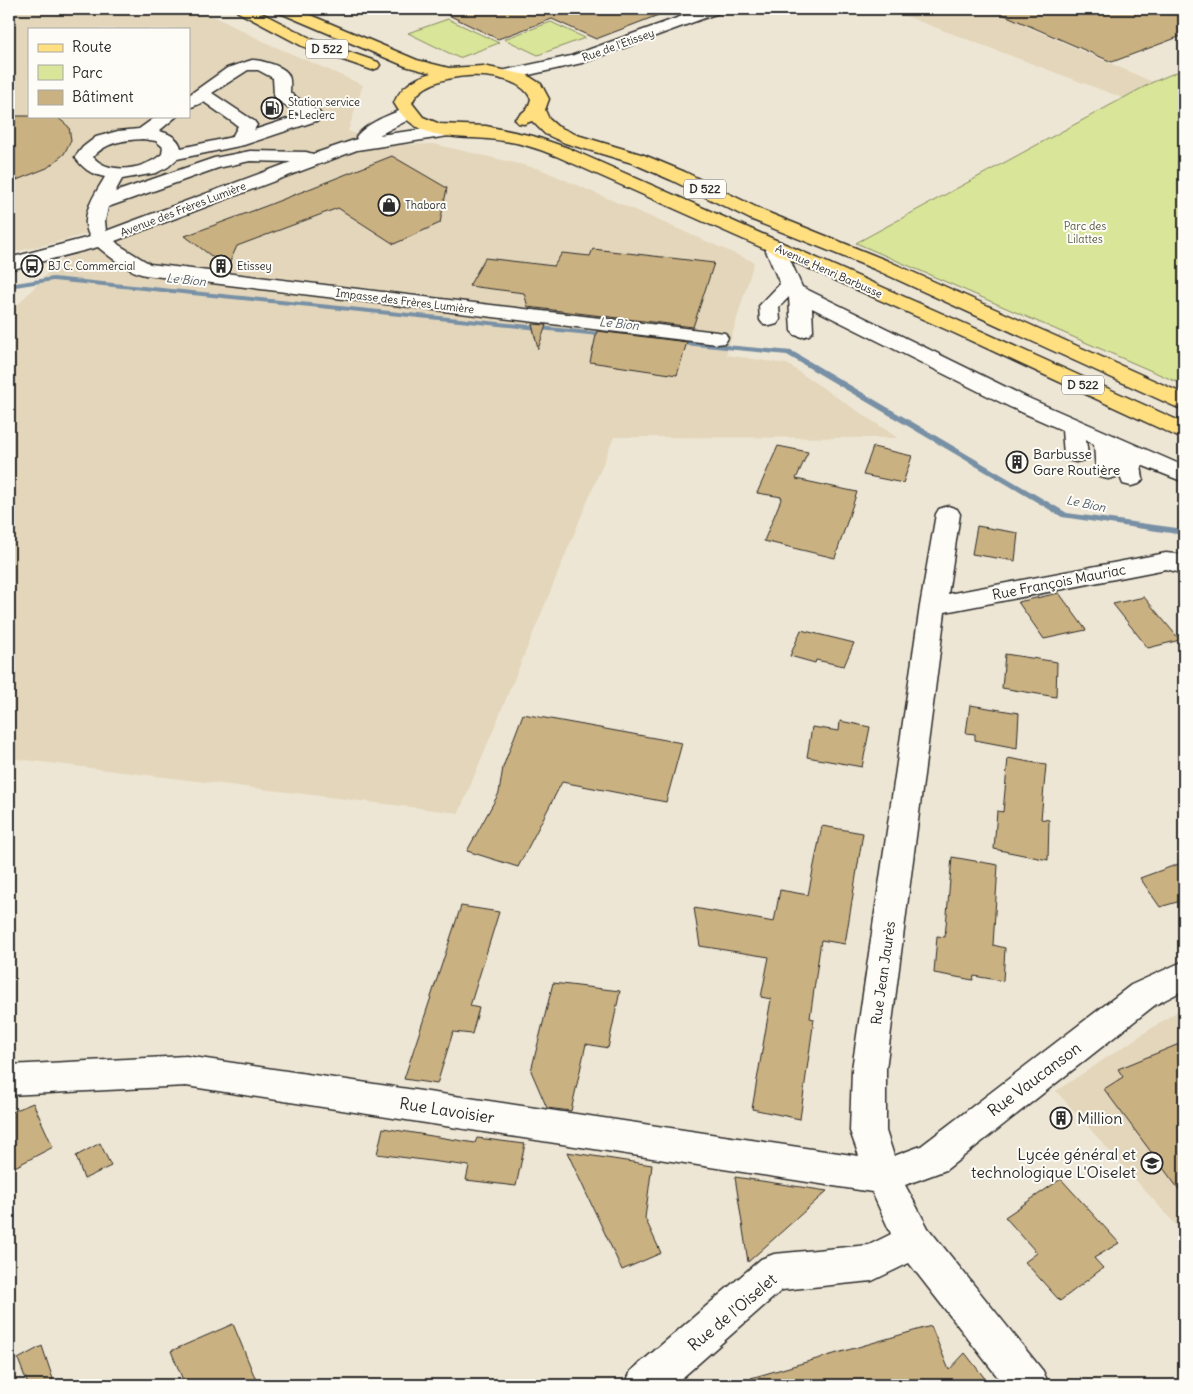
<svg xmlns="http://www.w3.org/2000/svg" width="1193" height="1394" font-family="Delius,sans-serif">
<style>
.built{fill:#e3d6bb;fill-rule:evenodd}
.green{fill:#d9e598;stroke:#828862}
.lines{fill:none;stroke-linecap:round;stroke-linejoin:round}
.stream{fill:#7890a5;fill-rule:evenodd}
.building{fill:#cab181;stroke:#2b2b2b}
.minor-casing{stroke:#2b2b2b;stroke-width:3}
.major-casing{stroke:#2b2b2b;stroke-width:3}
.minor{fill:#fdfcf7;fill-rule:evenodd}
.major{fill:#ffdf80;fill-rule:evenodd}
.labels{text-anchor:middle;stroke-width:4;stroke-linejoin:round;paint-order:stroke}
.far-street-label{font-size:11px;fill:#2b2b2b;stroke:#fdfcf7}
.far-poi-label{font-size:11px;fill:#2b2b2b;stroke:#fdfcf7;text-anchor:start}
.far-park-label{font-size:11px;fill:#565a46;stroke:#fdfcf7}
.shield{fill:#fdfcf7;stroke:#6a6a68;stroke-width:1}
.shield-label{font-size:12px;font-weight:bold;fill:#2b2b2b}
.far-water-label{font-size:12px;font-style:italic;fill:#525d68;stroke:#fdfcf7}
.poi-label{font-size:14px;fill:#2b2b2b;stroke:#fdfcf7;text-anchor:start}
.street-label{font-size:14px;fill:#2b2b2b;stroke:#fdfcf7}
.near-street-label{font-size:16px;fill:#2b2b2b;stroke:#fdfcf7}
.near-poi-label{font-size:16px;fill:#2b2b2b;stroke:#fdfcf7;text-anchor:start}
</style>
<rect width="100%" height="100%" fill="#eee6d4"/>
<filter id="ink" filterUnits="userSpaceOnUse"><feTurbulence type="fractalNoise" baseFrequency=".02" numOctaves="2"/><feDisplacementMap in="SourceGraphic" scale="10" xChannelSelector="R" yChannelSelector="G"/><feConvolveMatrix kernelMatrix="1 2 1 2 8 2 1 2 1" color-interpolation-filters="sRGB"/></filter>
<g filter="url(#ink)">
<path class="built" d="M9 9H199L269 44 363 85 348 131 387 145 434 144 540 169 754 262 726 355 787 364 898 438 614 437 459 813 9 758V314L59 261 245 194 136 220 57 242 9 253ZM29 29H189V116H29Z
M893 9H1050L1028 27 1153 82 1123 98 889 10Z
M1184 1007V1234L1056 1091Z"/>
<path class="green" d="M448 19 499 43 459 58 408 33Z
M551 22 585 38 538 55 504 39Z
M1184 69V385L856 243 1153 82Z"/>
<g class="lines">
<path class="stream" d="M53 277 609 333 613 335 609 337 53 281 9 288V284Z
M671 340 792 351 1067 513 1184 529V535L1062 517 787 355 674 344 670 342Z"/>
</g>
<path class="building" d="M436 9H668L669 11 596 39 552 19 498 39Z
M991 9H1184V35L1112 62Z
M9 116H56L69 127 71 140 64 154 47 168 9 183Z
M392 156 447 188 440 223 394 244 338 208 237 246 227 268 185 236 266 206Z
M593 249 714 263 693 327 528 307 524 293 469 286 485 258 554 266 562 253 590 256Z
M532 324 546 325 538 349Z
M597 331 687 342 677 375 590 362Z
M778 446 808 452 796 479 857 492 835 558 764 541 782 497 757 493Z
M873 447 912 456 903 483 863 475Z
M977 526 1018 533 1015 561 972 554Z
M1059 593 1086 630 1044 639 1018 602Z
M1144 597 1180 640 1148 648 1113 604Z
M801 630 854 643 844 666 816 660 815 663 790 656Z
M1005 654 1057 662 1056 697 1002 688Z
M970 705 1019 713 1017 748 975 740V734L966 733Z
M523 714 682 743 666 802 562 782 518 867 467 851 499 793 503 767Z
M840 721 870 727 862 767 807 757 812 727 839 731Z
M1008 758 1046 765 1041 819 1049 820 1048 860 994 849 997 811 1003 812Z
M822 826 863 833 845 944 821 940 810 1018 814 1019 800 1119 752 1109 771 999 761 997 769 957 700 946 694 908 774 922 780 890 808 895Z
M952 857 998 865 993 945 1005 948 1003 981 974 976 973 980 934 973 937 936 945 937Z
M1184 862V900L1160 907 1140 878Z
M461 906 499 912 470 1006 479 1008 472 1034 453 1032 437 1084 404 1079Z
M553 983 620 991 608 1048 586 1044 571 1111 547 1108 531 1071Z
M1184 1042V1196L1104 1089 1123 1077 1118 1069Z
M33 1103 53 1147 9 1170V1113Z
M383 1128 475 1143 477 1138 525 1144 516 1186 466 1180 469 1166 377 1154Z
M100 1143 111 1166 84 1179 76 1156Z
M567 1152 652 1165 645 1218 661 1253 622 1270Z
M735 1177 827 1191 748 1262Z
M1061 1179 1119 1243 1094 1258 1103 1268 1060 1301 1025 1262 1037 1253 1005 1217Z
M233 1324 258 1385H185L171 1351Z
M931 1326 949 1370 965 1353 990 1385H753L751 1378Z
M42 1346 55 1385H28L18 1359Z"/>
<g class="lines">
<g class="minor-casing">
<path id="minor" d="M702 9H724L721 12 582 63 507 80 501 79 499 75 501 71 571 56Z
M252 60C260 60 286 66 289 76 291 81 290 88 290 93L319 112 322 116 319 120 244 145 177 159 168 167 156 173 122 179 115 192 214 158 250 151 306 152 313 154 357 139 356 137C365 124 391 113 406 109L412 110 415 114 412 118 379 135 449 126 455 127 458 131 455 135 357 150 115 241 119 245 150 264 717 332 725 333 728 338 725 343 717 344 145 275C128 271 111 258 98 247L9 270V258L90 237C78 217 95 194 105 177 91 174 83 169 75 157L83 147 96 137 118 131 139 129 157 116H177L159 131C168 133 179 138 181 148L232 137 238 126 204 102 189 108V95L227 68ZM248 70H258L273 78 274 95 276 99 300 115 254 130 257 125 254 121 212 93ZM143 139 156 141 163 147 162 154C145 169 110 176 93 157 106 142 124 140 143 139ZM250 161 291 162 106 231 105 221 108 207 218 168Z
M774 240 781 242 784 246 802 287 1026 397 1184 466V482L1141 465 1143 479 1139 484 1131 486 1123 484 1119 474 1116 477 1108 479 1100 477 1096 472 1094 444 1086 440 1088 455 1084 460 1076 462 1068 460 1064 455 1062 430 1010 407 812 308 813 331 809 335 802 337 795 335 791 331 789 297 779 307 780 320 777 324 770 326 763 324 760 320 759 306 780 284 764 246 767 242Z
M948 506 957 509 960 514 948 594 1166 553 1184 555V574L1166 569 945 612 886 1069V1131L894 1156 921 1146 1131 985 1184 961V990L1155 1005 946 1170 905 1185 928 1228 1043 1371 1049 1385H1004L909 1263 872 1281 782 1290 674 1385H625L631 1371 761 1259 774 1254 869 1245 891 1234 872 1192 186 1086 9 1095V1065L186 1056 859 1156 850 1131 852 1069 920 606 936 514 939 509Z"/>
</g>
<g class="major-casing">
<path id="major" d="M235 9H254L314 40 378 62 380 65 378 68 372 70 302 46 238 12Z
M275 9H296L417 60 449 68 483 66 527 75 541 84 549 99 545 110 549 119 557 126 577 135 644 155 685 172 764 211 888 261 1184 394V409L1176 407 874 269 750 219 671 180 632 163 565 143 545 134 532 121 524 124 518 123 515 119 528 108 531 99C517 66 425 69 412 103L423 117 440 124 486 126 533 136 568 148 968 325 1184 423V438L1176 436 954 333 556 156C539 149 522 143 504 141 463 134 418 146 394 103 401 86 414 79 431 73L405 66 278 12Z"/>
</g>
<use href="#minor" class="minor"/>
<use href="#major" class="major"/>
</g>
</g>
<defs>
<g id="fuel-ring" transform="scale(1.125)"><circle r="9.5" fill="#fdfcf7" stroke="#2b2b2b" stroke-width="1.5"/><path d="M-5.5-6h7V0h2V4h1.3V-2.5L3-4.5l.8-.8L6-3V5H2.5V1h-1V6h-7ZM-4.2-4.7v3.2H.2V-4.7Z" fill="#2b2b2b"/></g>
<g id="shop-ring" transform="scale(1.125)"><circle r="9.5" fill="#fdfcf7" stroke="#2b2b2b" stroke-width="1.5"/><path d="M-5-2.5h2.3a2.7 3.5 0 0 1 5.4 0H5L5.5 6h-11ZM-1.5-2.5h3a1.5 2.3 0 0 0-3 0Z" fill="#2b2b2b"/></g>
<g id="bus-ring" transform="scale(1.125)"><circle r="9.5" fill="#fdfcf7" stroke="#2b2b2b" stroke-width="1.5"/><path d="M-5-6H5V4H4V6H2V4H-2V6H-4V4H-5ZM-3.5-4V0h7V-4ZM-3.5 1.2v1.5H-2V1.2ZM2 1.2v1.5H3.5V1.2Z" fill="#2b2b2b"/></g>
<g id="building-ring" transform="scale(1.125)"><circle r="9.5" fill="#fdfcf7" stroke="#2b2b2b" stroke-width="1.5"/><path d="M-4-6H4V6H1V3H-1V6H-4ZM-2.5-4.3h1.7v1.8h-1.7ZM.8-4.3h1.7v1.8H.8ZM-2.5-1h1.7V.8h-1.7ZM.8-1h1.7V.8H.8Z" fill="#2b2b2b"/></g>
<g id="school-ring" transform="scale(1.125)"><circle r="9.5" fill="#fdfcf7" stroke="#2b2b2b" stroke-width="1.5"/><path d="M0-5L7-2L0 1L-7-2ZM-4 1L0 2.5L4 1V4Q0 6-4 4Z" fill="#2b2b2b"/></g>
</defs>
<g fill-rule="evenodd">
<use href="#fuel-ring" x="272" y="108"/>
<use href="#shop-ring" x="389" y="205"/>
<use href="#bus-ring" x="32" y="266"/>
<use href="#building-ring" x="221" y="266"/>
<use href="#building-ring" x="1017" y="462"/>
<use href="#building-ring" x="1061" y="1118"/>
<use href="#school-ring" x="1152" y="1163"/>
</g>
<g class="labels">
<g class="far-street-label">
<text transform="translate(618 45) rotate(-20)" y="4">Rue de l'Etissey</text>
<text transform="translate(183 209) rotate(-21)" y="4">Avenue des Frères Lumière</text>
<text transform="translate(829 271) rotate(24)" y="4">Avenue Henri Barbusse</text>
<text transform="translate(405 301) rotate(7)" y="4">Impasse des Frères Lumière</text>
</g>
<g class="far-poi-label">
<text x="288" y="106">Station service<tspan x="288" dy="13">E. Leclerc</tspan></text>
<text x="405" y="209">Thabora</text>
<text x="48" y="270">BJ C. Commercial</text>
<text x="237" y="270">Etissey</text>
</g>
<g class="far-park-label">
<text x="1085" y="230">Parc des<tspan x="1085" dy="13">Lilattes</tspan></text>
</g>
<g class="shield">
<rect x="306" y="39.5" width="42" height="19" rx="4"/>
<rect x="684" y="179.5" width="42" height="19" rx="4"/>
<rect x="1062" y="375.5" width="42" height="19" rx="4"/>
</g>
<g class="shield-label">
<text x="327" y="53">D 522</text>
<text x="705" y="193">D 522</text>
<text x="1083" y="389">D 522</text>
</g>
<g class="far-water-label">
<text transform="translate(186 280) rotate(6)" y="4">Le Bion</text>
<text transform="translate(619 324) rotate(6)" y="4">Le Bion</text>
<text transform="translate(1086 504) rotate(12)" y="4">Le Bion</text>
</g>
<g class="poi-label">
<text x="1033" y="459">Barbusse<tspan x="1033" dy="16">Gare Routière</tspan></text>
</g>
<g class="street-label">
<text transform="translate(1059 582) rotate(-11)" y="5">Rue François Mauriac</text>
<text transform="translate(883 973) rotate(-82)" y="5">Rue Jean Jaurès</text>
</g>
<g class="near-street-label">
<text transform="translate(1034 1079) rotate(-37)" y="6">Rue Vaucanson</text>
<text transform="translate(447 1110) rotate(9)" y="6">Rue Lavoisier</text>
<text transform="translate(732 1312) rotate(-40)" y="6">Rue de l'Oiselet</text>
</g>
<g class="near-poi-label">
<text x="1077" y="1124">Million</text>
<text x="1136" y="1160" text-anchor="end">Lycée général et<tspan x="1136" dy="18">technologique L'Oiselet</tspan></text>
</g>
</g>
<rect width="1193" height="1394" fill="none" stroke="#fdfcf7" stroke-width="30"/>
<rect x="15" y="15" width="1163" height="1364" fill="none" stroke="#2b2b2b" stroke-width="2" filter="url(#ink)"/>
<rect x="28" y="28" width="162" height="90" fill="#fdfcf7" stroke="#a9a8a5"/>
<rect x="38" y="44" width="25" height="8" fill="#ffdf80" stroke="#a9a8a5"/>
<text x="72" y="52" font-size="15" fill="#2b2b2b">Route</text>
<rect x="38" y="65" width="25" height="15" fill="#d9e598" stroke="#a9a8a5"/>
<text x="72" y="78" font-size="15" fill="#2b2b2b">Parc</text>
<rect x="38" y="90" width="25" height="15" fill="#cab181" stroke="#a9a8a5"/>
<text x="72" y="102" font-size="15" fill="#2b2b2b">Bâtiment</text>
</svg>
